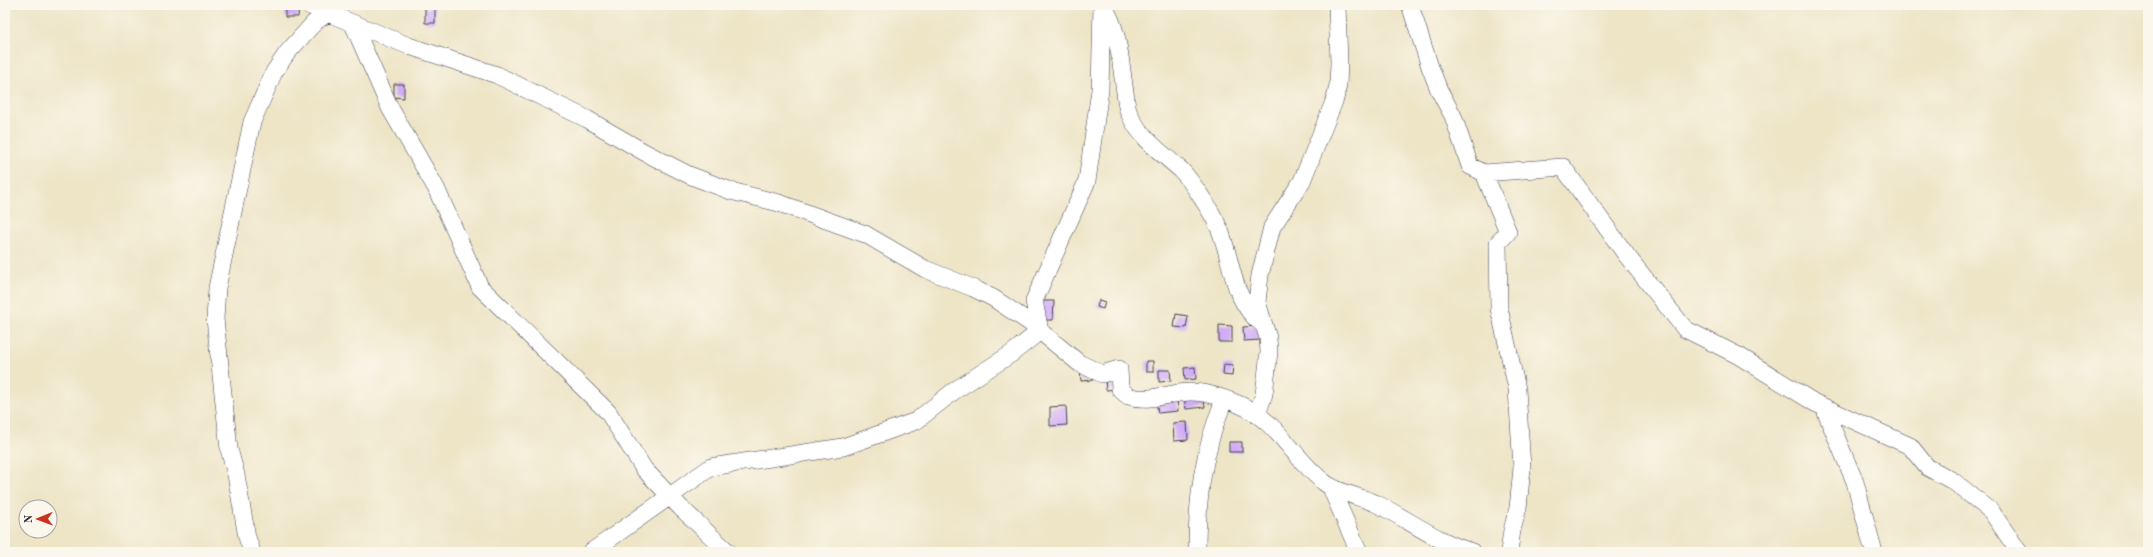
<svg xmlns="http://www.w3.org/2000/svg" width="2153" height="557" font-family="'Old Standard TT',serif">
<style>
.building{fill:#d2adf6}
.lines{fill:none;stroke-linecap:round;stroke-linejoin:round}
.street-casing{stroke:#413f50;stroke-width:18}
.street{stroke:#fff;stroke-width:17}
</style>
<rect width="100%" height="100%" fill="#fbf7ec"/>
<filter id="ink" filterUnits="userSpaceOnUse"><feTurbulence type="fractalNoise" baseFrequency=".025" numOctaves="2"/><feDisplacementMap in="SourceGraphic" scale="8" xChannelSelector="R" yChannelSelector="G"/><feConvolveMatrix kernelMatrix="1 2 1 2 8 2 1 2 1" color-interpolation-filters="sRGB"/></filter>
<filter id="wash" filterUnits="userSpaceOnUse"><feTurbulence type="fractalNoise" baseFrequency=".012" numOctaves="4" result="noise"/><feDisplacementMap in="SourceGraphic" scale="16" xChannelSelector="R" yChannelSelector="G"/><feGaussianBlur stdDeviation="0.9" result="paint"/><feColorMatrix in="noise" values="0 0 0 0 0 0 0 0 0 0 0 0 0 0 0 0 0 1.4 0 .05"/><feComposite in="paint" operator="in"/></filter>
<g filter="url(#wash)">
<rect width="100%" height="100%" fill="#eee5c7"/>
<g id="blocks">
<path class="building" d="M285 5H299L298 17H285Z
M425 8H435V23H425Z
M394 84H404V98L394 97Z
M1099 300 1105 302 1103 309 1097 307Z
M1042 301H1054L1053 320H1042Z
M1176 314 1188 316 1186 328 1174 327Z
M1219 325 1232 326V342H1219Z
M1260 326V340L1244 341 1243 327Z
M1146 361H1153V372H1146Z
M1224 364 1233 365 1232 376 1223 375Z
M1195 367 1196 379 1185 380 1184 368Z
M1092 368 1093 380 1081 381 1080 369Z
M1159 370H1170L1171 381 1159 382Z
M1105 378H1115L1117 389 1106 390Z
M1203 394 1205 407 1186 409 1184 397Z
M1177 397 1178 411 1158 413 1156 400Z
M1066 406 1067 425 1050 426V407Z
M1187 422 1188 440 1174 441 1173 423Z
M1229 442H1242V452H1229Z"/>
</g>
</g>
<g filter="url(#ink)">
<use href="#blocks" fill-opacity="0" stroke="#413f50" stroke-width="1"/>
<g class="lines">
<g class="street-casing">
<path id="street" d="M308 5 409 46 497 75 587 119 644 152 689 175 731 191 779 203 865 234 925 269 973 288 993 298 1029 322 1079 363 1102 374 1119 369 1120 389 1128 396C1150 403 1170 392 1191 392 1206 392 1224 398 1238 404 1277 419 1293 459 1325 483 1338 493 1359 496 1375 503 1408 519 1437 542 1472 552
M1103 5C1120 32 1120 61 1125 92 1126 99 1126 109 1130 115 1140 138 1163 154 1181 170 1192 181 1213 214 1219 228 1233 261 1231 299 1261 323
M1410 5 1430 67 1439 90 1453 116 1470 166 1484 173 1508 232 1498 243 1499 308 1517 389 1522 468 1518 508 1512 530 1509 552
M353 24 390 108 436 188 480 287 608 412 644 469 681 508 728 552
M1484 173 1563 167 1627 256 1685 329 1739 356 1815 403 1910 446 1927 467 1953 481 1991 511 2019 552
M1824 408 1855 482 1874 552
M1257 415 1264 394 1269 352 1268 338 1257 302 1260 275 1272 227 1302 181 1335 99 1338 85 1339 63 1337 5
M1330 486 1359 552
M252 552 247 537 236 475 229 449 215 319 217 288 252 122 274 72 287 53 314 23 338 5
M591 552 711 467 843 447 916 421 954 391 1011 354 1040 331 1034 301 1087 181 1100 90 1102 5
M1197 552C1197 496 1203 452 1224 400"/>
</g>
<use href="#street" class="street"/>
</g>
</g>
<rect width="2153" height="557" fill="none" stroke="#fbf7ec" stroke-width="20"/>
<g transform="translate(38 519) rotate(269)"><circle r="19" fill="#fbf7ec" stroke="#a4a2a5"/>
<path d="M0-3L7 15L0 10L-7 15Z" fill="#c8321e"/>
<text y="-6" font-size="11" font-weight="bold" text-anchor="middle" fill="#22223b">N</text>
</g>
</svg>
